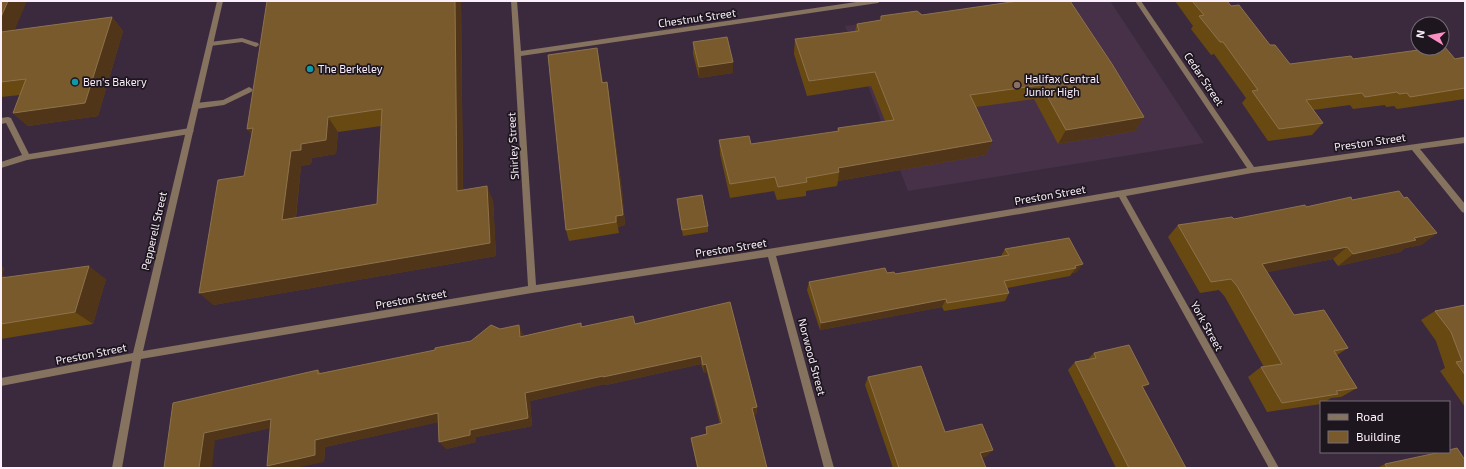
<svg xmlns="http://www.w3.org/2000/svg" width="1466" height="469" font-family="'Exo 2',sans-serif">
<style>
.built{fill:#463149}
.lines{fill:none;stroke-linecap:round;stroke-linejoin:round}
.lane{fill:#85725f;fill-rule:evenodd}
.street{fill:#85725f;fill-rule:evenodd}
.wall{fill:#694912;fill-rule:evenodd}
.shaded-wall{fill:#503519}
.building{fill:#795a2c;stroke:#8d724c;fill-rule:evenodd}
.culture-dot{fill:#0f9aa8;stroke:#1d161e;stroke-width:1.5}
.education-dot{fill:#8d6e63;stroke:#1d161e;stroke-width:1.5}
.labels{text-anchor:middle;stroke-width:3.5;stroke-linejoin:round;paint-order:stroke}
.street-label{font-size:11px;fill:#faeffb;stroke:#1d161e}
.poi-label{font-size:11px;fill:#faeffb;stroke:#1d161e;text-anchor:start}
</style>
<rect width="100%" height="100%" fill="#3b2a3d"/>
<path class="built" d="M1031 1H1110L1204 143 908 191 845 26Z"/>
<g class="lines">
<path class="lane" d="M242 38 258 43 259 45 256 47 242 42 210 46 207 44 210 42Z
M249 87 251 88 253 90 251 92 224 105 196 109 192 106 196 103 223 100Z
M8 117 11 118 29 154 190 128 194 131 190 134 27 160 1 168V162L22 155 6 123 1 124V118Z"/>
<path class="street" d="M217 1H223L143 351 528 286 511 1H517L521 51 863 1H881L878 3 521 56 536 285C773 249 1010 211 1247 168L1135 1H1141L1254 167 1465 137V143L1420 149 1465 204V213L1462 212 1412 150 1252 173 1126 196 1279 468H1269L1119 197 776 256 834 468H824L768 257 532 293 141 359 122 468H112L132 361 1 386V378L133 353Z"/>
</g>
<path class="wall" d="M1 1 15 30 112 17 123 31 98 116 28 126 13 113 20 95 1 97Z
M267 1H461L463 190 493 200 496 256 213 305 244 176 252 135ZM381 126 377 204 296 218 301 166 311 164 312 158 336 154 338 132Z
M1175 1H1227L1231 6 1270 45 1290 64 1353 59H1455L1465 57V99L1397 109 1394 106 1386 107 1385 105 1353 109 1350 105 1313 110 1323 123 1312 135 1268 141 1242 103 1246 98 1214 54 1211 55 1191 29 1193 26Z
M922 15 1144 117 1135 131 1058 144 1034 99 976 107 992 141 986 155 838 181 837 186 806 191V196L777 200 774 191 730 198 720 154 719 140 751 144 837 132 838 128 885 121 871 86 807 96 794 54 795 39 855 31 857 24 881 21V16Z
M693 42 733 62V73L699 78 693 54Z
M597 48 603 83 607 82 609 94 622 190 625 225 618 227 619 233 569 241 566 230Z
M677 199 708 226V232L683 236Z
M1352 200 1437 233 1421 245 1405 248 1400 252 1338 266 1333 259 1267 272 1294 315 1348 348 1337 355 1357 388 1341 397 1331 398 1325 402H1321V404L1267 412 1248 377 1261 367H1264L1225 297 1219 290 1200 293 1168 237 1178 225 1234 219Z
M1069 238 1077 272 1072 273 1070 276 1007 288 1009 293 1005 301 944 311 942 307 820 330 807 290 809 282 887 273 895 274 1001 256 1005 249Z
M1 266 4 268 2 275 6 277 106 279 93 324 1 339Z
M730 302 757 407 756 415H753L767 468H697L691 438 706 434V427L720 424 707 372 704 373 701 364 606 385 605 384 530 401 532 426 476 437V442L446 449 438 422 325 447 324 462 270 428 215 440 318 370 321 373 435 350 471 341 500 329 523 334 524 336 581 323 582 327 635 324Z
M1465 305V407L1440 371 1445 368 1436 341 1421 320 1435 311Z
M1094 353 1144 389 1186 468H1116L1068 370 1075 362 1088 359Z
M868 377 945 432 987 456 982 457 986 468H893L865 385Z
M1385 464 1465 468H1377Z"/>
<path class="shaded-wall" d="M8 1H27L8 46 1 39V17Z
M455 1H461L463 205 457 191Z
M112 17 123 31 98 116 28 126 13 113Z
M733 62V73L699 78V67Z
M607 82 609 94 622 190 625 225 618 227 619 233 616 216Z
M328 117 338 132 336 154 312 158 311 164 301 166 294 233 282 220 291 151 301 144Z
M1144 117 1135 131 1058 144 1066 130Z
M253 128 258 144 247 129Z
M992 141 986 155 838 181 839 172 838 168Z
M487 186 493 200 496 256 213 305 199 293Z
M1437 233 1421 245 1405 248 1400 252 1338 266 1353 254 1414 238Z
M1347 247 1333 259 1250 276 1262 264Z
M1083 264 1077 272 1072 273 1076 268 1075 266Z
M1 266 4 268 2 275 8 279 1 292Z
M89 266 106 279 93 324 75 312Z
M946 299 942 307 820 330 821 323Z
M519 325 523 334 524 345 520 337Z
M701 356V364L606 385 605 384 530 401 532 426 476 437V442L446 449 439 442 470 430 525 393 603 376Z
M706 364 707 372 704 373 703 365Z
M1149 384 1140 392 1142 386Z
M757 407 756 415 751 416 752 408Z
M438 413 444 421 325 447 324 462 296 468H271L267 466 315 440Z
M271 419 281 426 215 440 212 468H199L204 433Z
M993 450 987 456 974 459 980 453Z"/>
<path class="building" d="M1 1H8L1 17Z
M267 1H455L457 191 487 186 490 243 199 293 218 180 244 176 253 128 247 129ZM382 109 377 204 282 220 291 151 301 150V144L326 140 328 117Z
M1018 1H1070L1112 64 1144 117 1066 130 1041 85 970 95 992 141 838 168 839 172 806 178 807 182 778 187 775 177 730 184 719 140 749 136 751 144 839 131 838 128 894 120 875 72 809 81 795 39 859 31 857 24 881 20V16L917 11 922 15Z
M1192 1H1227L1231 6 1239 5 1270 45H1275L1290 64 1351 56 1353 59 1433 48H1442V47L1444 46 1455 59 1465 57V88L1410 97 1407 93 1399 94 1397 92 1365 97 1362 93 1306 100 1323 123 1279 129 1252 91 1258 90 1223 42H1220L1199 16 1204 15Z
M112 17 85 103 13 113 26 79 1 82V32Z
M727 37 733 62 699 67 693 42Z
M597 48 602 83 607 82 619 180 623 215 616 216V222L566 230 548 55Z
M1399 191 1404 198 1407 197 1437 233 1414 238 1416 240 1353 254 1347 247 1262 264 1294 315 1324 310 1348 348 1334 351 1357 388 1336 391 1338 394 1282 403 1261 367 1282 364 1237 286 1231 279 1211 282 1178 225 1232 217 1234 219 1305 205 1306 207 1351 197 1352 200Z
M702 195 708 226 682 230 677 199Z
M1069 238 1083 264 1075 266 1076 268 1004 281 1009 293 947 303 946 299 821 323 809 282 885 268 887 273 894 272 895 274 1009 255 1005 249Z
M89 266 75 312 1 324V278Z
M730 302 757 407 752 408 767 468H698L691 438 707 434 706 427 722 423 706 364 703 365 701 356 603 377V376L525 393 528 418 470 430V435L439 442 438 413 315 440V455L267 466 271 419 204 433 199 468H164L173 403 318 370V374L435 350V348L471 341 491 325 500 329 519 325 520 337 581 323V327L633 316 635 324Z
M1465 305V375L1456 362 1462 361 1451 332 1435 311Z
M1129 345 1149 384 1142 386 1186 468H1129L1075 362 1096 358 1094 353Z
M921 366 945 432 982 424 993 450 980 453 986 468H899L868 377Z
M1457 448 1465 460V468H1387L1385 464 1441 452H1449V450Z"/>
<g class="culture-dot">
<circle cx="310" cy="69" r="4"/>
<circle cx="75" cy="82" r="4"/>
</g>
<circle class="education-dot" cx="1017" cy="85" r="4"/>
<g class="labels">
<g class="street-label">
<text transform="translate(697 18) rotate(-8)" y="4">Chestnut Street</text>
<text transform="translate(1204 79) rotate(56)" y="4">Cedar Street</text>
<text transform="translate(1370 142) rotate(-8)" y="4">Preston Street</text>
<text transform="translate(513 146) rotate(-93)" y="4">Shirley Street</text>
<text transform="translate(1050 195) rotate(-10)" y="4">Preston Street</text>
<text transform="translate(154 231) rotate(-77)" y="4">Pepperell Street</text>
<text transform="translate(731 248) rotate(-9)" y="4">Preston Street</text>
<text transform="translate(411 299) rotate(-10)" y="4">Preston Street</text>
<text transform="translate(1207 326) rotate(61)" y="4">York Street</text>
<text transform="translate(91 354) rotate(-11)" y="4">Preston Street</text>
<text transform="translate(812 357) rotate(75)" y="4">Norwood Street</text>
</g>
<g class="poi-label">
<text x="318" y="73">The Berkeley</text>
<text x="1025" y="83">Halifax Central<tspan x="1025" dy="13">Junior High</tspan></text>
<text x="83" y="86">Ben's Bakery</text>
</g>
</g>
<rect width="1466" height="469" fill="none" stroke="#faeffb" stroke-width="4"/>
<rect x="1320" y="401" width="130" height="52" fill="#1d161e" stroke="#756d76"/>
<rect x="1328" y="414" width="20" height="6" fill="#85725f" stroke="#756d76"/>
<text x="1356" y="421" font-size="12" fill="#faeffb">Road</text>
<rect x="1328" y="431" width="20" height="12" fill="#795a2c" stroke="#756d76"/>
<text x="1356" y="441" font-size="12" fill="#faeffb">Building</text>
<g transform="translate(1430 36) rotate(280)"><circle r="19" fill="#1d161e" stroke="#756d76"/>
<path d="M0-3L7 15L0 10L-7 15Z" fill="#fb8fc5"/>
<text y="-6" font-size="11" font-weight="bold" text-anchor="middle" fill="#faeffb">N</text>
</g>
</svg>
